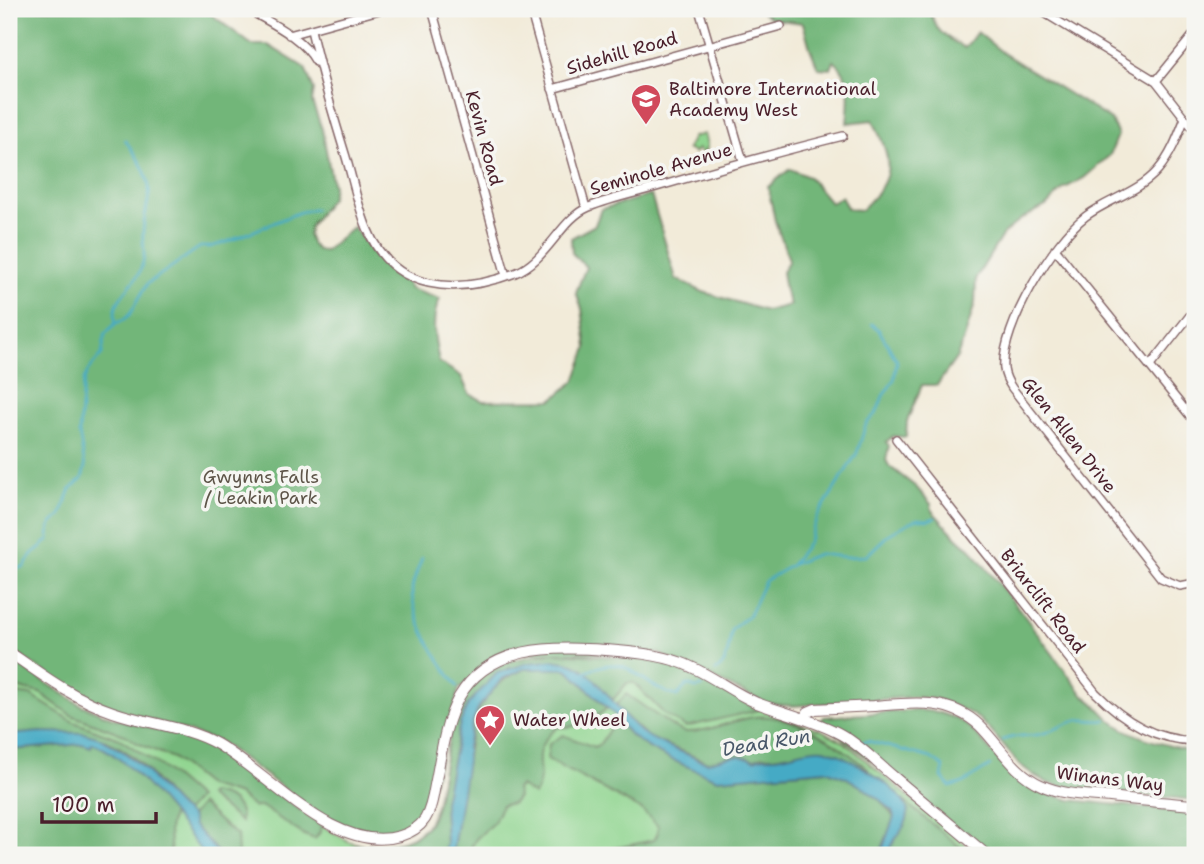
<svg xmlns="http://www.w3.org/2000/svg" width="1204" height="864" font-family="'Shantell Sans',sans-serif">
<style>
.green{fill:#8ed48e;stroke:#6c7a5c;stroke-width:2}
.forest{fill:#72b679;stroke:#5e6a52;stroke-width:2}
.water{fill:#45aac5;stroke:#486478;stroke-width:2}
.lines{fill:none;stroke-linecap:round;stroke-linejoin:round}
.stream{stroke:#45aac5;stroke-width:2.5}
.street-casing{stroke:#856668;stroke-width:10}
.secondary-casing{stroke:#856668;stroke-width:12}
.street{stroke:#fff;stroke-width:7}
.secondary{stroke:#fff;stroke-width:10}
.labels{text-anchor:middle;stroke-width:7;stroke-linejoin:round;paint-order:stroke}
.street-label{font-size:18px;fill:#4a1f2b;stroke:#f6f6f2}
.poi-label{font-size:18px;fill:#4a1f2b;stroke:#f6f6f2;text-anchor:start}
.park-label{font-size:18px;fill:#5e5549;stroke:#f6f6f2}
.water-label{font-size:19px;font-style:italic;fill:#485769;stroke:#f6f6f2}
</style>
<rect width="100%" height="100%" fill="#f6f6f2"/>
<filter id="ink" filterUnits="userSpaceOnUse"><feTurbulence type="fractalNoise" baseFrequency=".0143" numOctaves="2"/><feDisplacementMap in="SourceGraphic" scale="14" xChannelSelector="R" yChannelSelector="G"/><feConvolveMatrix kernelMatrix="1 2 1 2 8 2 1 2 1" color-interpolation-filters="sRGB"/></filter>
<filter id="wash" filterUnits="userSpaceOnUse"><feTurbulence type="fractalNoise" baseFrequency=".00686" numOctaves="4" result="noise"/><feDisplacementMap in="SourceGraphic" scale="28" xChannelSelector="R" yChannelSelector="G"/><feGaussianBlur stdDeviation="1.57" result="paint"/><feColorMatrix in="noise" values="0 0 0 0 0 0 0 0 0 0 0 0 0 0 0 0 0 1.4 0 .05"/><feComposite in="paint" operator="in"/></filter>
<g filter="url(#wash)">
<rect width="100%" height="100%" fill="#f2ebd9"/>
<path class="green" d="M704 134 707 145 705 151 702 153 698 149 694 153 687 149 693 137Z
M9 659 81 705 113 718 192 739 214 748 321 825 348 841 363 845H381L407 841 426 827 436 807 447 746 647 659 681 669 752 707 821 730 844 742 978 855H9Z"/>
<path class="forest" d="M15 9H204L252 45H268L305 68 314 90 312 102 322 129 333 186 331 198 311 224 308 235 312 245 318 250 325 251 353 227 382 264 405 281 410 289 440 299C430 318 435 342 439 362L461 376 469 394 483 401 552 400 575 381 587 348 582 309 576 292 586 267 572 253 571 238 595 225 601 209 651 195 676 279 703 292 766 311 790 305 785 291 782 272 789 260 775 221 768 187 790 169 809 177 831 203 841 197 848 209 861 210C897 176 892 162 873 120L847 123C849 101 853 76 834 61L831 69 818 68 810 48 803 23 772 19 758 9H931C932 31 949 39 965 48L977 32 1003 53 1111 120 1118 135 1110 155 1084 178 1063 189 1046 206 1021 219 1003 234 976 278 975 303 966 333 957 357 937 385H922L907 421 906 437 893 436 886 442 889 446 886 460 889 466 916 487 931 504 932 511C943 522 958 541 970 548L1020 610 1084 696C1097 703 1104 716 1117 725 1139 739 1170 746 1195 752V800L1067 788 1048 783 1035 776 1019 764 991 731 979 719 966 711 937 699 913 697 792 706 766 703 658 653H508L459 689 429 798 420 820 409 829 391 835 358 834 319 814 220 742 86 699 9 649V15Z
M556 653 647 659 681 669 759 710 686 727 665 715 634 683H627L613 700 582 669 509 668 460 723 444 802 446 843 444 855H354L351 849 357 844C369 847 381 845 394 843 407 841 417 837 426 827 436 816 437 800 440 786 447 748 451 700 485 674 505 659 531 656 556 653Z
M9 659 81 705 113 718 192 739 214 748 321 825 320 832 315 839 304 835 261 806 254 808 239 795 208 786 173 758 137 743 127 736 71 715 40 693 9 686Z
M524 669H567L607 708C595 720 576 729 558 727 522 756 551 770 534 795L520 786 516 789 518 797 513 803 502 805 494 822 476 839 467 855H452L472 724C485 694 495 682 524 669Z
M9 692 30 695 74 722 120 739 162 767 198 798 186 812 184 811C170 799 159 784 147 770 105 724 64 734 9 735Z
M626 694 672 726 684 732C704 733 728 722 748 718 789 709 840 744 869 770L824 749 773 757 762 756 754 760C733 750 727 759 707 762L648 737 625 716 616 705Z
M919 710 937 712 955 718 969 727 1017 779 1041 792 1071 800 1195 813V855H991L821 721 824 717Z
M617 717C628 746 683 764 712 777L718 779 826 770 847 778 865 789 881 801 894 817 880 855H595L611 849 654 840 657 835 658 826 642 810 547 759 549 744 563 735 594 747 600 744Z
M92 743C122 754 152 789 172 814L169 830 171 855H9V750L83 744 91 747Z
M211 793C229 796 242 803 241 822L208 796Z
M904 801 970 855H887C893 833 913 826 904 801Z
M201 804 225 826 237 835 238 855H220L194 826 191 816Z"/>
<path class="water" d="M554 660C561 662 570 662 576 665 598 676 620 714 640 731 657 744 680 750 699 760L707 762C727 759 732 751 754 760 762 756 766 757 775 757 790 756 808 747 823 749 845 753 904 789 908 812 909 826 891 841 887 855H880L894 817 892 811 881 801 865 789 847 778 826 770 718 779 712 777C683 764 629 746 617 717L567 669H524L502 679 479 707 472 724 467 746V761L452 855H444L446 843 444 802 460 723 468 704 497 673 528 663Z
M40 732 83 733 97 737 124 752 147 771 156 783 180 808 191 816 194 826 220 855H204C179 822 131 757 92 743L91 747 83 744 9 750V735Z"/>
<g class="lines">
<path class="stream" d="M116 323C109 301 133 287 140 271 146 257 144 252 143 239 142 224 147 209 149 195 151 175 136 155 125 140
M422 558C419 568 412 581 412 591 412 621 440 662 457 686
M793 564 818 554 845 557 866 556 888 535 910 522 918 519 928 520 935 518
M9 570 24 567 32 554 49 540C49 529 49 523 60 517L71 489 82 479 85 467 79 433 82 394 84 380 88 371 102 354 105 334 116 323 124 320 130 314 147 284 200 247H210L227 242 300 212 315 209
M716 671C730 662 728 644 732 629L749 615 765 581 790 566 808 543 817 517 857 453 866 424 877 412 883 396 894 380 897 361 879 330 872 324
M583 674C630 647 636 686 677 696L687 685 696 688 702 687
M1003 740C1015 735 1023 736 1036 735 1052 733 1064 723 1078 720 1087 719 1097 722 1106 720
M863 742 868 741 931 758 944 767 942 777 950 787 963 783 990 766"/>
</g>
</g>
<g filter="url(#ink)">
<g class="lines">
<g class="street-casing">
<path id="street" d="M247 9C271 23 302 37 316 62
M432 9 506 276
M530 9 586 208
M699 9 743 161
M1038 9 1156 81 1195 131
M311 30C321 73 333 115 346 157 353 181 358 206 367 228 393 293 457 295 515 273 547 261 561 218 589 207 611 198 636 193 660 186 721 168 782 151 843 136
M289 35 383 9
M1156 81 1195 33
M552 89 781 26
M1185 118C1178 136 1171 155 1158 170 1139 192 1109 199 1086 216 1054 240 1000 328 1004 369 1005 376 1008 382 1012 388L1161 578 1180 586 1195 583
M1055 249 1195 422
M1150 366 1195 309
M896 439 1096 693C1124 721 1155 740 1195 741"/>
</g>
<g class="secondary-casing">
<path id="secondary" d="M9 652C42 675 74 699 113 712 147 724 185 726 217 744 270 775 336 855 400 836 410 833 419 828 425 819 431 809 433 797 435 785 441 756 444 724 459 697 489 645 552 646 605 650 631 652 658 654 682 663 709 673 731 692 757 703 786 714 815 720 842 735 861 746 877 763 894 777 925 803 956 829 987 855
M805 718 808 712 815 709C834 708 854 707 874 706 911 703 950 697 980 726 1000 746 1014 773 1041 785 1062 795 1087 795 1110 797 1138 800 1167 803 1195 805"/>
</g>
<use href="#street" class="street"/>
<use href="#secondary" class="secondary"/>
</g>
</g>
<defs>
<g id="school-pin" transform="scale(1.575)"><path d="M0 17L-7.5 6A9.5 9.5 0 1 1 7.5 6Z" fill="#d1495b" stroke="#f6f6f2"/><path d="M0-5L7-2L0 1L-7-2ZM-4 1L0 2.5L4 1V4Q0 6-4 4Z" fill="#fff"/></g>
<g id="sight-pin" transform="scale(1.575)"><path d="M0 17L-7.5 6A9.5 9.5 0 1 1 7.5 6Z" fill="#d1495b" stroke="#f6f6f2"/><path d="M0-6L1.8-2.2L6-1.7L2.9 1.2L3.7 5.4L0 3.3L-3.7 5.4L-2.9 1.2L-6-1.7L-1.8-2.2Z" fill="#fff"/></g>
</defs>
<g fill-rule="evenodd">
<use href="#school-pin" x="646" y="99"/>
<use href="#sight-pin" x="490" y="720"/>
</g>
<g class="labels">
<g class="street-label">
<text transform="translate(622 53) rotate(-16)" y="6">Sidehill Road</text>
<text transform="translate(484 138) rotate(75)" y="6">Kevin Road</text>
<text transform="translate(661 169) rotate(-16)" y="6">Seminole Avenue</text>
<text transform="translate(1069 435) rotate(52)" y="6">Glen Allen Drive</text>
<text transform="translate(1043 601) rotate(52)" y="6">Briarclift Road</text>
<text transform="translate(1110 779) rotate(7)" y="6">Winans Way</text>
</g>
<g class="poi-label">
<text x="669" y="95">Baltimore International<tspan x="669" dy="21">Academy West</tspan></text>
<text x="513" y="726">Water Wheel</text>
</g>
<g class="park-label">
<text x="261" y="483">Gwynns Falls<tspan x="261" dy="21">/ Leakin Park</tspan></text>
</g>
<g class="water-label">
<text transform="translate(766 742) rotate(-9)" y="7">Dead Run</text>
</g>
</g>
<rect width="1204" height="864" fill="none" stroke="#f6f6f2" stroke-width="35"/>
<path d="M42 812v10h114v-10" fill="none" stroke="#4a1f2b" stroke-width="3.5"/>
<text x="52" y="812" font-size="21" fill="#4a1f2b" stroke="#f6f6f2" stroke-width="5" paint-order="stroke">100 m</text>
</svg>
